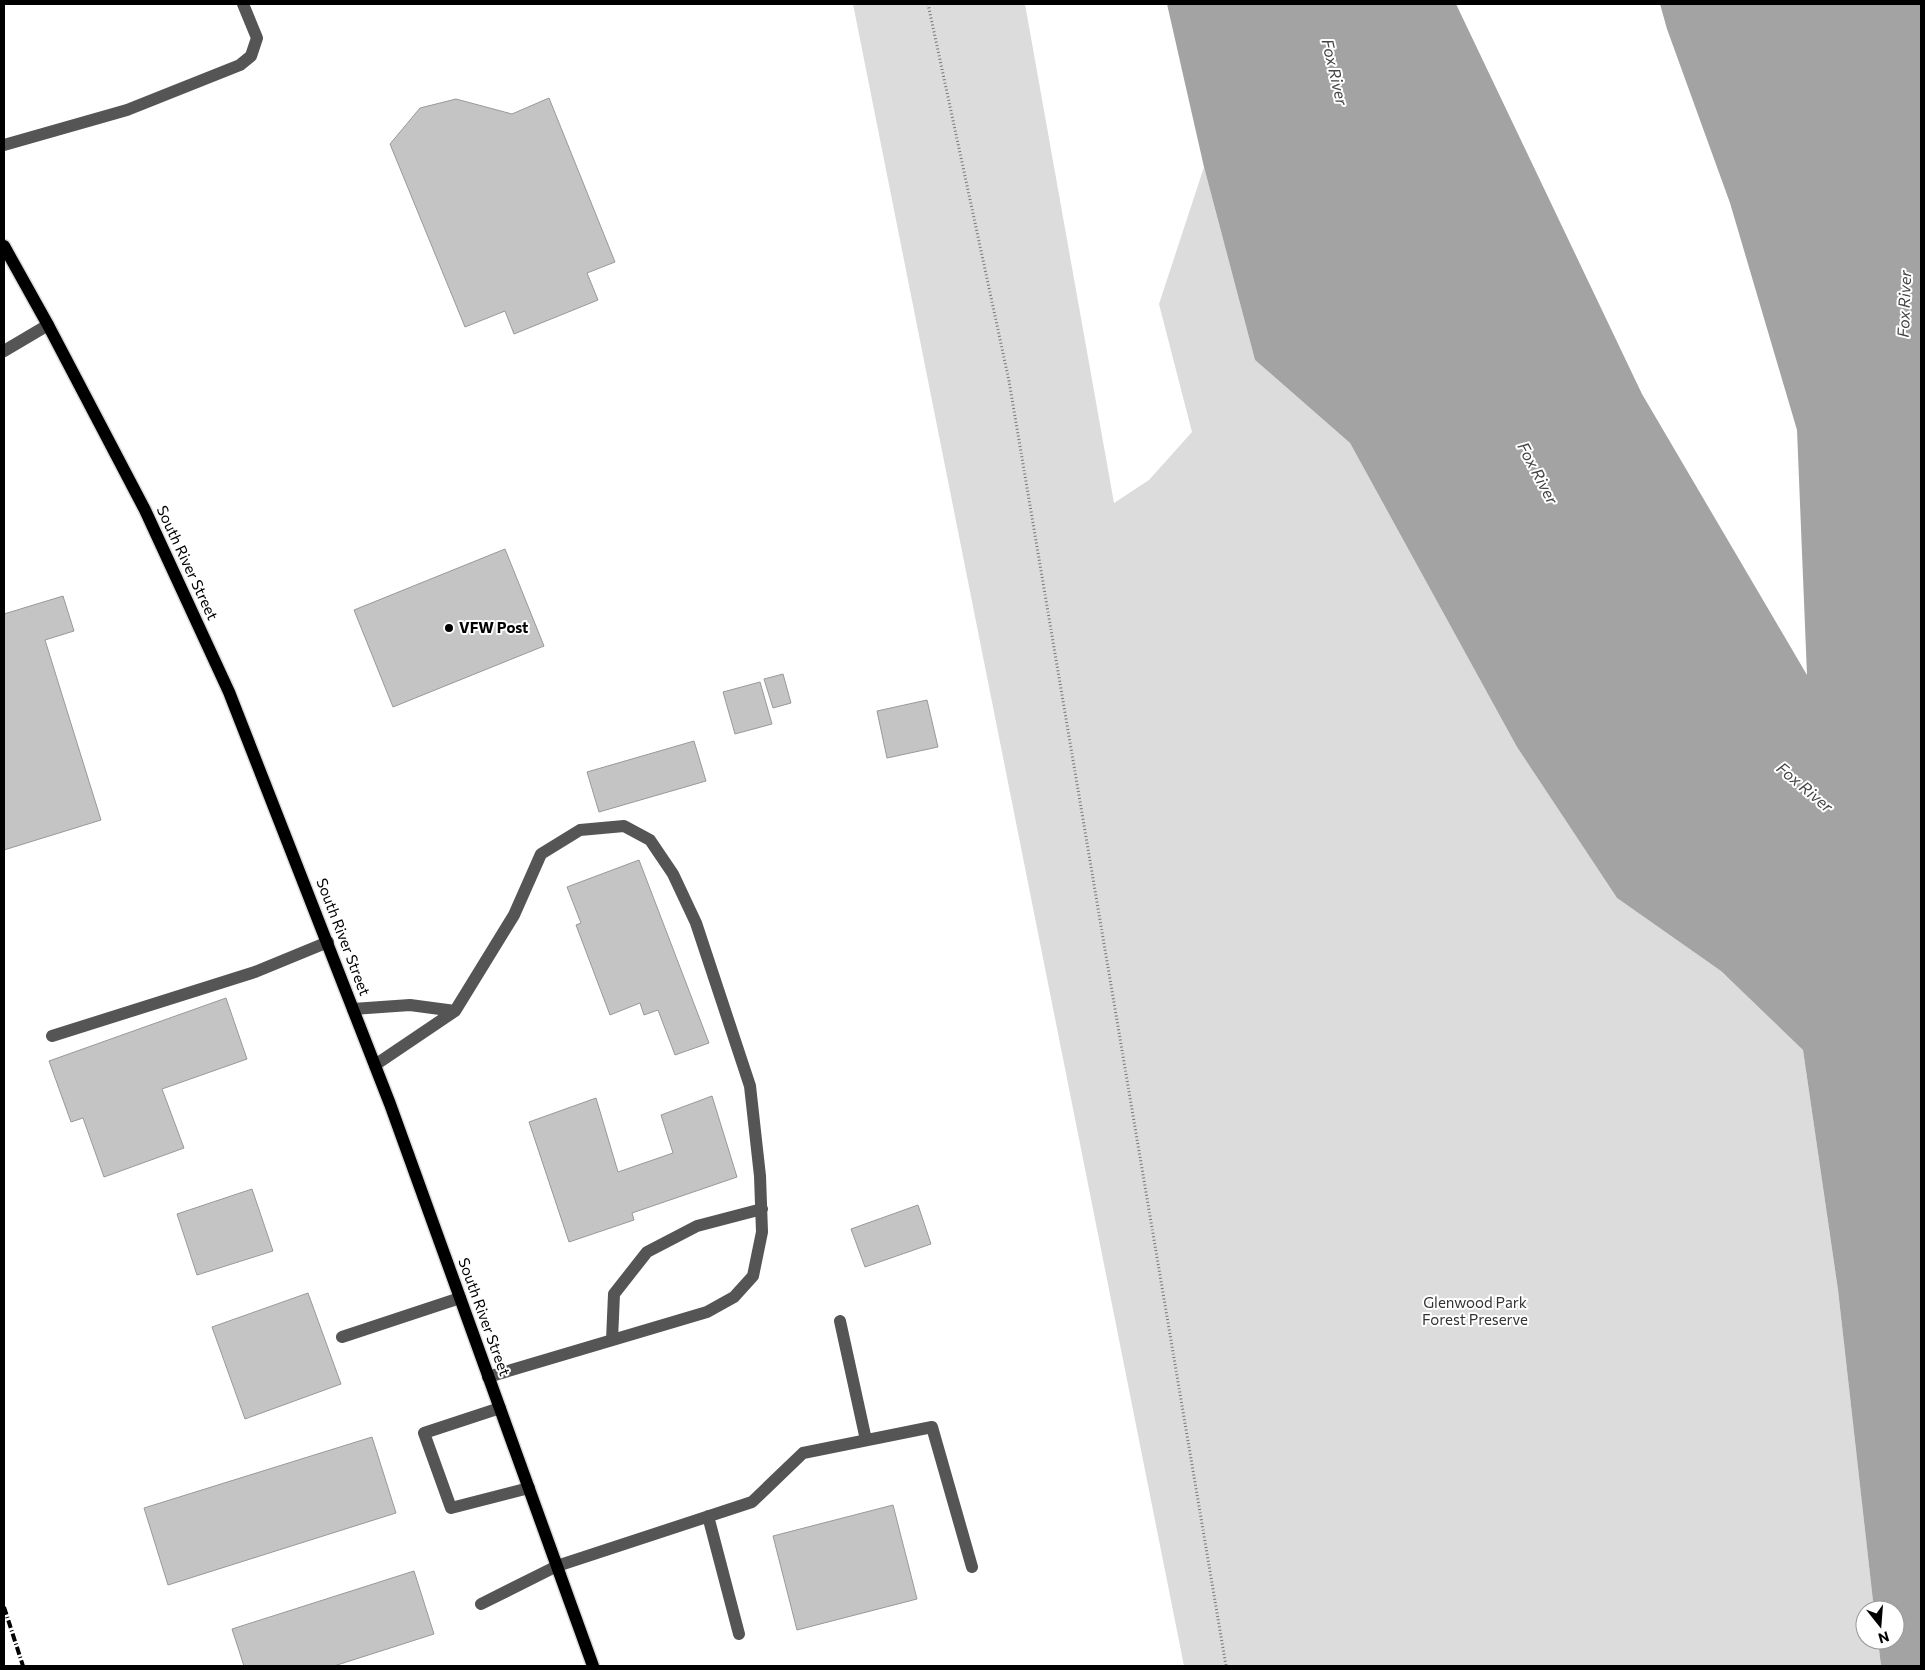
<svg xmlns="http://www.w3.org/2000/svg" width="1925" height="1670" font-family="Commissioner,sans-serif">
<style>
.green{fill:#dcdcdc}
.water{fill:#a3a3a3}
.building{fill:#c4c4c4;stroke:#999}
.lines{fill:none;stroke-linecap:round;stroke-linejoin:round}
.major-casing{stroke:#dbdbdb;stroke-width:15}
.path{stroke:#777;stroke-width:3;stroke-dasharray:1 2.5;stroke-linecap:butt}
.minor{stroke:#555;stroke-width:12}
.major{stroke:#000;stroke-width:12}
.rail{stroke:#000;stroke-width:4;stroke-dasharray:8 2.5 1 2.5;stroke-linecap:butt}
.poi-dot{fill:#000;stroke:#fff;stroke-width:2}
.labels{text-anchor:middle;stroke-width:4;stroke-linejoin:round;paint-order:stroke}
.street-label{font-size:15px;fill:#000;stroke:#fff}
.poi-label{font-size:15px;font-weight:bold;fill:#000;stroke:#fff;text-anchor:start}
.park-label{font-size:15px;fill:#333;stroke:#fff}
.water-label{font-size:16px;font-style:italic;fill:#444;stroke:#fff}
</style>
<rect width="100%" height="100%" fill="#fff"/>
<path class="green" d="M853 4H1025L1114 503 1149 480 1192 432 1159 304 1204 167 1255 360 1350 443 1517 747 1617 898 1721 971 1803 1050 1838 1290 1874 1610H1865V1640H1878L1881 1666H1184Z"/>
<path class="water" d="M1167 4H1456L1642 394 1807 675 1797 430 1730 203 1667 29 1660 4H1921V1666H1881L1878 1640H1895V1610H1874L1838 1290 1803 1050 1721 971 1617 898 1517 747 1350 443 1255 360 1204 167Z"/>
<path class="building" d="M549 98 615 262 587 273 598 300 514 334 505 311 465 327 390 144 420 108 456 99 512 114Z
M505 549 544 646 393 707 354 610Z
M63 596 74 631 45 640 101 820 4 850V614Z
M783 674 791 703 773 708 764 679Z
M760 682 772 724 735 734 723 692Z
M927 700 938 747 887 758 877 711Z
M694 741 706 781 599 812 587 772Z
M639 860 709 1043 675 1055 658 1010 644 1015 640 1003 610 1015 576 925 581 923 567 887Z
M226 998 247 1059 162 1089 184 1148 104 1177 83 1118 71 1122 49 1061Z
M712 1096 737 1177 632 1213 634 1220 569 1242 529 1122 596 1098 618 1172 673 1153 661 1115Z
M252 1189 273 1251 197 1275 177 1214Z
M918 1205 931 1244 865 1267 851 1229Z
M308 1293 341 1384 245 1419 212 1327Z
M372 1437 396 1513 168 1585 144 1508Z
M893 1505 917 1599 797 1630 773 1536Z
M414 1571 434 1634 334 1666H244L232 1629Z"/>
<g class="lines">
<g class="major-casing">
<path id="major" d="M4 246 48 325 145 510 229 692 390 1104 593 1666"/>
</g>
<path class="path" d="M928 4 1009 381 1226 1666"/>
<path class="minor" d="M4 145 127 110 240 65 251 56 257 38 243 4
M4 351 48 325
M353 1009 410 1005 455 1011
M52 1036 255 972 328 942
M375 1065 455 1011 514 915 541 854 580 830 624 826 650 840 673 874 696 923 750 1086 760 1176 762 1232 753 1276 734 1297 707 1312 488 1377
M840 1321 866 1440
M342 1337 460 1298
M612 1340 614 1294 647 1252 697 1226 762 1209
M500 1408 424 1433 451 1508 529 1488
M708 1516 739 1634
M481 1604 557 1566 752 1502 803 1453 932 1427 972 1567"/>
<use href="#major" class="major"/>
<path class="rail" d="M4 1607 23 1666"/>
</g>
<circle class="poi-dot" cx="449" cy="628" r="5"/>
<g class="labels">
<g class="street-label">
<text transform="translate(187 563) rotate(65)" y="5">South River Street</text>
<text transform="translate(343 937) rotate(69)" y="5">South River Street</text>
<text transform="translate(484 1317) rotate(70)" y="5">South River Street</text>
</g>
<g class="poi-label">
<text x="459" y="633">VFW Post</text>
</g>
<g class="park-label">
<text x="1475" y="1308">Glenwood Park<tspan x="1475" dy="17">Forest Preserve</tspan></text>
</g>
<g class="water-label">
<text transform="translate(1335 72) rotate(77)" y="6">Fox River</text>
<text transform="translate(1904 304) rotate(-88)" y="6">Fox River</text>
<text transform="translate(1538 473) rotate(62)" y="6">Fox River</text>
<text transform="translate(1805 787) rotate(40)" y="6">Fox River</text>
</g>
</g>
<rect width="1925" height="1670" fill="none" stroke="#000000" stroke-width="10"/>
<g transform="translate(1880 1625) rotate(163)"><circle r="24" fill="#ffffff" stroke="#999999"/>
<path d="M0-4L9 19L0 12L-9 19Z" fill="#000000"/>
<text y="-8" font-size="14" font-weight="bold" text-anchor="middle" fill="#000000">N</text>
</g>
</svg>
